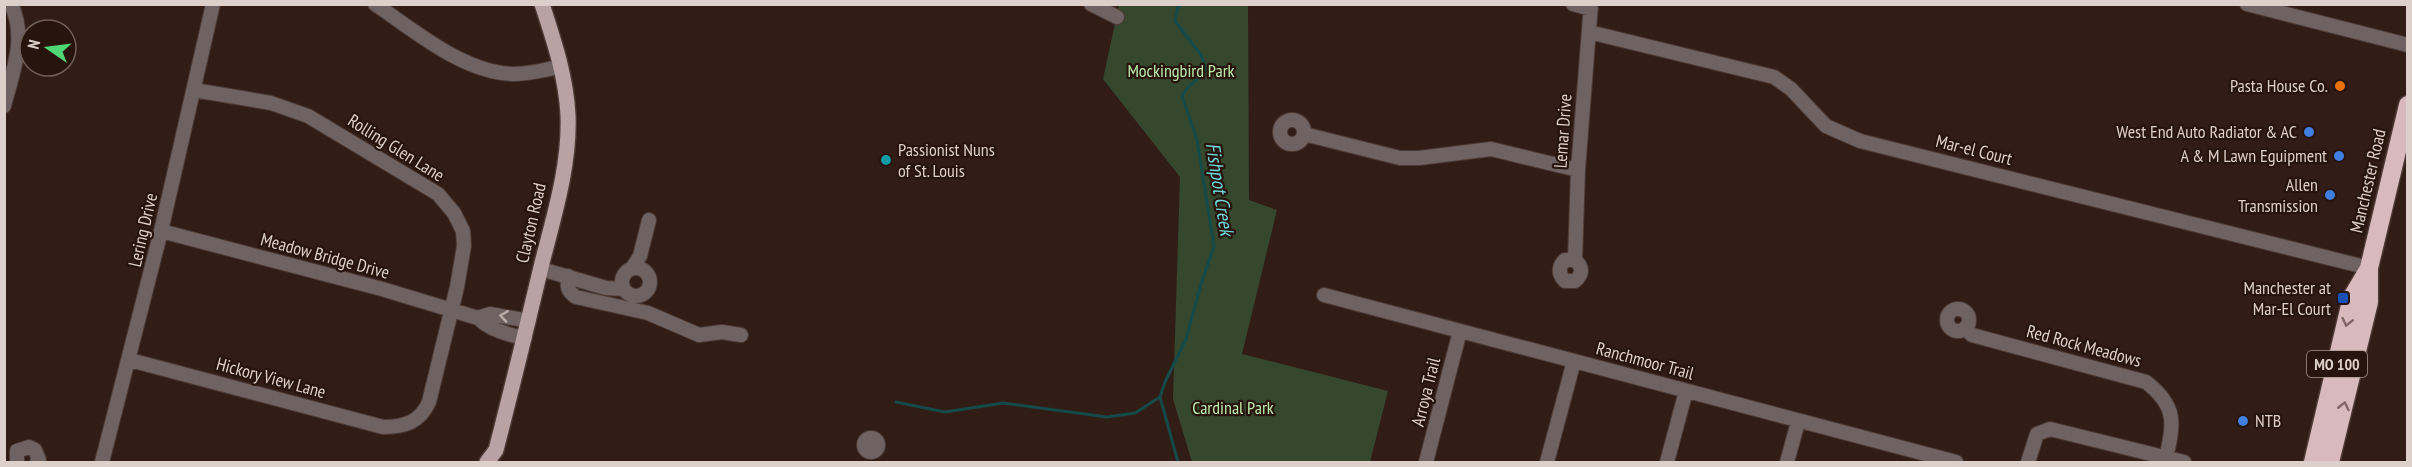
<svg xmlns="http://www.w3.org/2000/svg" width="2412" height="467" font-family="'PT Sans Narrow',sans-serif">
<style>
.green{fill:#35482e}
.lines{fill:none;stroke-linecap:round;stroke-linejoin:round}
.stream{stroke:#154a4b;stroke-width:3}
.minor-casing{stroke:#4d3933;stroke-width:16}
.major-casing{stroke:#4d3933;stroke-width:18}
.highway-casing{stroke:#4d3933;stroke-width:21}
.minor{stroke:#6e6263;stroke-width:14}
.major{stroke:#baa1a3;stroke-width:15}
.highway{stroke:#d8babd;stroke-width:18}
.oneway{stroke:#bcaeab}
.oneway2{stroke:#806765}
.food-dot{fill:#e8710a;stroke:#27140d;stroke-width:2}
.shop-dot{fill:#3f7fe0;stroke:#27140d;stroke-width:2}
.culture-dot{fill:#0f9aa8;stroke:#27140d;stroke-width:2}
.transit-dot{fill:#1a4fb4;stroke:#27140d;stroke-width:2}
.labels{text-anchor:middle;stroke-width:4.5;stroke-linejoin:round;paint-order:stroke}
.shield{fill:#27140d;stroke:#a69791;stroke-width:1.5}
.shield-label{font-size:16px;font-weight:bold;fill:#ddcfca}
.park-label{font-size:18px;fill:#bbe9aa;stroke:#27140d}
.poi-label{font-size:18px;fill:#ddcfca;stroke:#27140d;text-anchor:end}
.street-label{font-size:18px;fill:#ddcfca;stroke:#27140d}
.water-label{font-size:20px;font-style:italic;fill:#6ed7d9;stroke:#27140d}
</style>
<rect width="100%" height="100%" fill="#311d16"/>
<path class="green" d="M1119 5H1248L1249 200 1277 210 1242 354 1388 391 1370 462H1192L1173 399 1180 177 1103 79Z"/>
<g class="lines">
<path class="stream" d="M896 402 945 412 1003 403 1107 417 1135 413 1160 397
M1178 462 1160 397 1165 382 1186 339 1201 284 1214 246 1197 140 1182 96C1189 82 1199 81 1206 69L1201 55 1175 21 1178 7 1183 4"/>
<g class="minor-casing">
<path id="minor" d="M375 4C415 31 465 74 515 74 530 74 546 69 561 67
M1091 4 1117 17
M1573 4 1591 9
M2247 4 2408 45
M1589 32 1774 77 1791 89 1826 126 1860 141 2369 268
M4 106C13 71 27 38 11 4
M1280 132a12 12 0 1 1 24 0a12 12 0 1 1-24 0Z
M1304 134 1400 158H1419L1491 149 1578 170
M161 231 382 289 478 318C490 330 508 335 525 338
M1575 260H1565C1558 267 1558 274 1565 281H1575C1583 274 1583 267 1575 260L1578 170 1591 4
M633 267 640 256 649 220
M622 282a14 14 0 1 1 28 0a14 14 0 1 1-28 0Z
M541 269 606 288 624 289
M568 276C567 287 567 291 576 297L648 313 699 335 722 332 741 335
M1324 295 1956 462
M1947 320a11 11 0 1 1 22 0a11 11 0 1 1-22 0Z
M478 318 490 314 529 321
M1965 328 1972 335 2146 382C2177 406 2174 423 2166 458
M130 360 383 427C405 427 420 422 429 402L457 287 464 246 463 231 454 213 438 194 308 116 271 103 194 90
M864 445a7 7 0 1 1 14 0a7 7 0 1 1-14 0Z
M17 462V451L29 447 35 450 39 460 37 462
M102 462 161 231 213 4
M1426 462 1460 331
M1547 462 1574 361
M1667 462 1686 391
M1787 462 1798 422
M2028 462 2037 434 2050 429 2184 462"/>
</g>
<g class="major-casing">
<path id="major" d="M487 462 496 450C512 388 527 326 542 263 554 216 570 165 568 115 566 76 554 41 542 4"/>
</g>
<g class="highway-casing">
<path id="highway" d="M2313 462 2352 297 2368 270
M2330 462 2369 302V268L2408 105"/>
</g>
<use href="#minor" class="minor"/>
<use href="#major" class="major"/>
<use href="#highway" class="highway"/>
</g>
<defs><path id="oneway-chevron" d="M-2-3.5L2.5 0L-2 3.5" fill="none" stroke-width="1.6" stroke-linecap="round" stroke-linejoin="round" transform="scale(1.5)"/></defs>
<use class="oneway" href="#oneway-chevron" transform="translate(504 316) rotate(-172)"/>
<g class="oneway2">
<use href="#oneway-chevron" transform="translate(2347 322) rotate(103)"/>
<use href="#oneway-chevron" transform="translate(2344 406) rotate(-77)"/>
</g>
<circle class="food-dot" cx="2340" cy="86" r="6"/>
<g class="shop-dot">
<circle cx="2309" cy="132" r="6"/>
<circle cx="2339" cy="156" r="6"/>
<circle cx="2330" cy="195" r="6"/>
<circle cx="2243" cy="421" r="6"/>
</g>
<circle class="culture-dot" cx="886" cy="160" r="6"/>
<rect class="transit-dot" x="2337" y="292" width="12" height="12" rx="3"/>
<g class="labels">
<rect class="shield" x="2307" y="351" width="60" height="26" rx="4.5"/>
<g class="shield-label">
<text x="2337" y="370">MO 100</text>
</g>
<g class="park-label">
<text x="1181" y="77">Mockingbird Park</text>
<text x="1233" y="414">Cardinal Park</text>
</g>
<g class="poi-label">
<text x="2328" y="92">Pasta House Co.</text>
<text x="2297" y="138">West End Auto Radiator &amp; AC</text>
<text x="898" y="156" text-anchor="start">Passionist Nuns<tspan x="898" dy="21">of St. Louis</tspan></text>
<text x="2327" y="162">A &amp; M Lawn Eguipment</text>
<text x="2318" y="191">Allen<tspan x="2318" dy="21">Transmission</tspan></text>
<text x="2331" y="294">Manchester at<tspan x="2331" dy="21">Mar-El Court</tspan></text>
<text x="2255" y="427" text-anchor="start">NTB</text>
</g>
<g class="street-label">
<text transform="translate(1563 131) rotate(-86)" y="6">Lemar Drive</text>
<text transform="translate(396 148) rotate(32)" y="6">Rolling Glen Lane</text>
<text transform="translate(1974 150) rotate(14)" y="6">Mar-el Court</text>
<text transform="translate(2368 181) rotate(-77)" y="6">Manchester Road</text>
<text transform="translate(531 223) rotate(-77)" y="6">Clayton Road</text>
<text transform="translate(143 230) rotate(-77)" y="6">Lering Drive</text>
<text transform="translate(325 256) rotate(15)" y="6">Meadow Bridge Drive</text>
<text transform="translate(2084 346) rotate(15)" y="6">Red Rock Meadows</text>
<text transform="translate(1645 361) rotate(15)" y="6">Ranchmoor Trail</text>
<text transform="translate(271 378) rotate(15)" y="6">Hickory View Lane</text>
<text transform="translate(1426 392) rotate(-76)" y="6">Arroya Trail</text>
</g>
<g class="water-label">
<text transform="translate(1220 189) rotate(81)" y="7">Fishpot Creek</text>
</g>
</g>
<rect width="2412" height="467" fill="none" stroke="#ddcfca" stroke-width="12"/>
<g transform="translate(48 48) rotate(284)"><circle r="28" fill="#27140d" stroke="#705f59" stroke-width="1.5"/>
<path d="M0-4.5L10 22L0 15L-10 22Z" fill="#4fd675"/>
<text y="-9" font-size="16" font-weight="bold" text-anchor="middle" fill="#ddcfca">N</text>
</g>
</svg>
